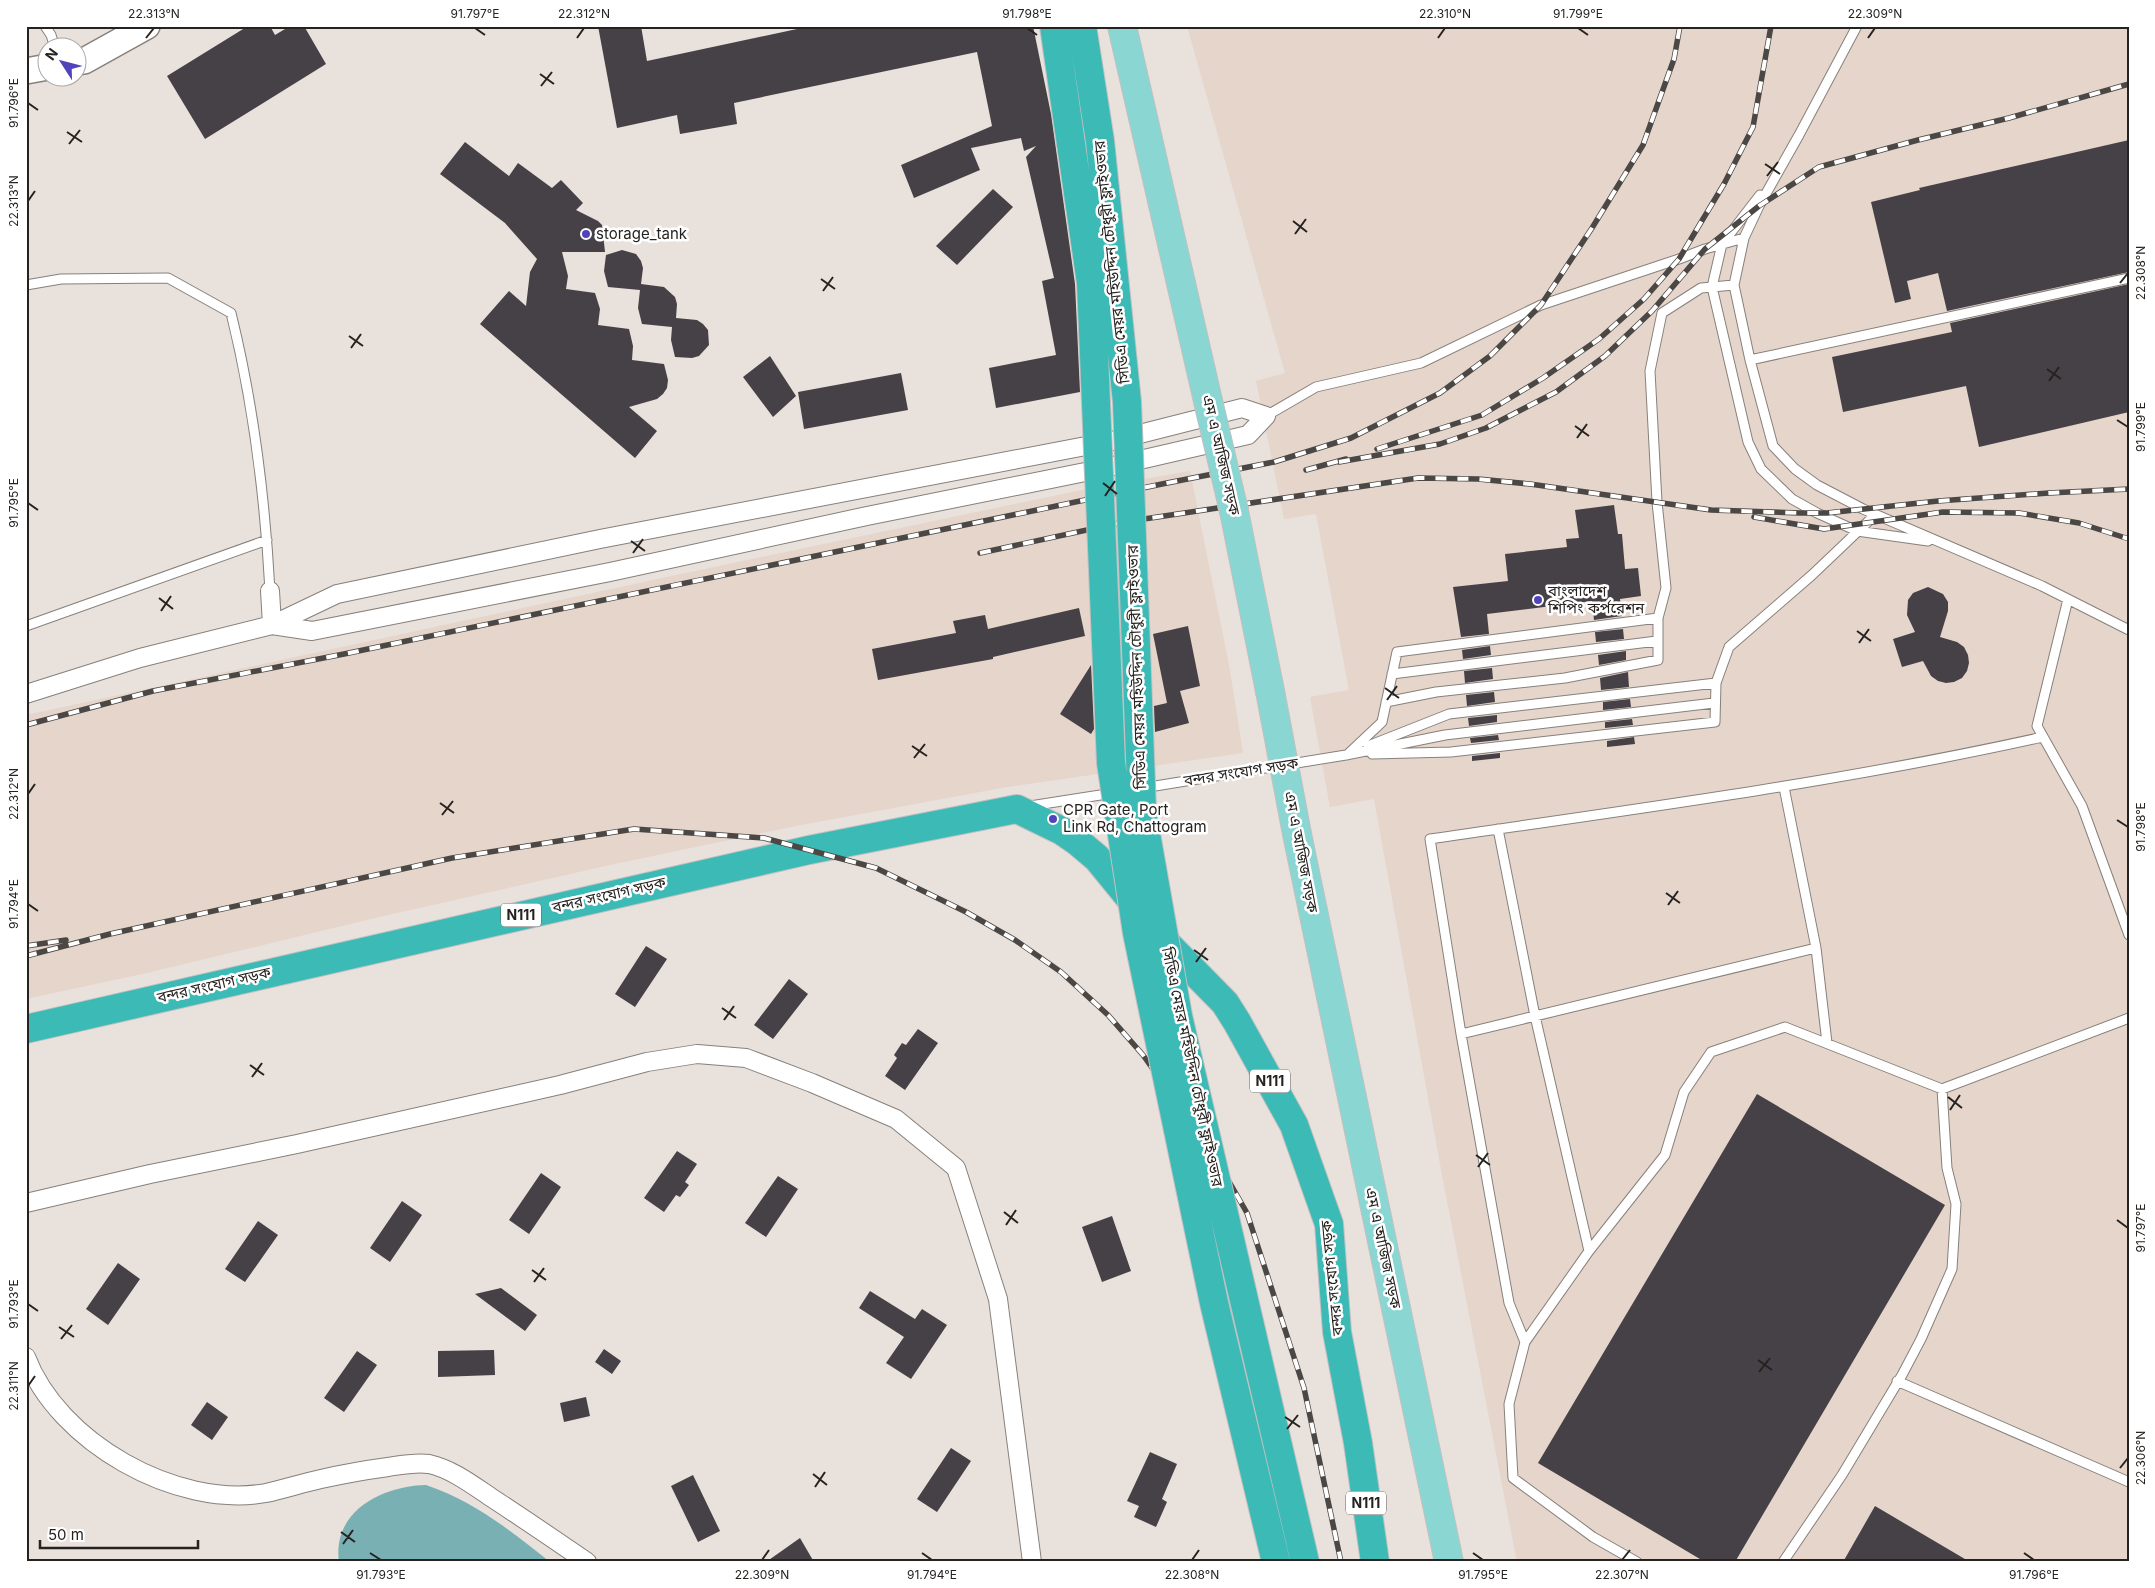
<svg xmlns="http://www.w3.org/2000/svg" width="2155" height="1588" font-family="Inter,'Noto Sans Bengali',sans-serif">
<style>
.built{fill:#e5d5cb}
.water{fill:#78b0b3}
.building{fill:#464146}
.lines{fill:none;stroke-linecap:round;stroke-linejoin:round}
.lane-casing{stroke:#87807b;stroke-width:11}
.street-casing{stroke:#87807b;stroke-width:20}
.secondary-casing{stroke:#87807b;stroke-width:28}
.primary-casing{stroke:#c2c1c1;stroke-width:30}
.highway-casing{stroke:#c2c1c1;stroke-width:30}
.lane{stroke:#fff;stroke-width:9}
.street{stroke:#fff;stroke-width:18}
.secondary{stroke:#fff;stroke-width:25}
.primary{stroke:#8ad6d3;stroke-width:28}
.highway{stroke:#3cbab6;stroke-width:28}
.rail-casing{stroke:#4b4744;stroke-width:5.5}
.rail{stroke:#fff;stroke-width:4;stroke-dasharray:11;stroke-linecap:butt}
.primary-bridge-casing{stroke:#c2c1c1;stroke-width:30;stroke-linecap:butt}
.highway-bridge-casing{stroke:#c2c1c1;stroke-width:30;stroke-linecap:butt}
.primary-bridge{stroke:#8ad6d3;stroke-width:28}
.highway-bridge{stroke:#3cbab6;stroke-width:28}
.ticks{fill:none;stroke:#252220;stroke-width:2}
.poi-dot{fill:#5143bb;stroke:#fff;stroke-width:2}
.labels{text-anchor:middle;stroke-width:5;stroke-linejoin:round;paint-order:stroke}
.shield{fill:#fff;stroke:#666463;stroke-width:1}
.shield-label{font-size:14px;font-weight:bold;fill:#252220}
.poi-label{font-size:15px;fill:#252220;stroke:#fff;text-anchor:start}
.street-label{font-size:15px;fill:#252220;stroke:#fff}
.neatline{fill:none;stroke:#252220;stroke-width:2}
.ticks-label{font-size:12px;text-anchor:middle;fill:#252220}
</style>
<rect width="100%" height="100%" fill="#e9e1db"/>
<path class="built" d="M1187 26H2129V1562H1517L1442 1175 1374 799 1330 807 1310 697 1349 690 1316 514 1284 519 1256 381 1285 373Z
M1190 471 1229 665 1243 753 1007 787 796 826 619 863 375 918 151 972 26 999V715L676 575 1077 491Z"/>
<path class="water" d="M426 1485C475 1502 510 1530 550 1562H339C332 1511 382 1486 426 1485Z"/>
<path class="building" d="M248 26H270L275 35 290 26H304L326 64 205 139 167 76Z
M598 26H641L647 61 811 26H1033L1051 114 1075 284 1080 392 996 408 989 368 1056 355 1042 281 1054 278 1026 157 1036 146 1024 151 1021 138 971 148 980 170 914 198 901 165 992 126 977 52 734 103 737 124 680 134 677 115 617 128Z
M2129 140V272L1947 311 1938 273 1907 281 1911 299 1895 303 1871 202 1920 190 1919 188Z
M465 142 509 176 518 163 552 188 561 180 583 203 576 210 598 221 602 225 605 252H562L568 276 566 289 595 293 600 309 598 325 629 329 633 346 632 360 664 364 668 380 667 388 663 394 657 399 629 407 657 431 635 458 480 324 509 291 526 306 530 272 537 259 505 223 440 174Z
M993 189 1013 207 957 265 936 246Z
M622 250 636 254 641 261 643 268 641 284 664 287 675 297 677 304 676 318 697 320 703 324 708 330 709 345 699 356 692 358 675 357 671 340 672 327 642 324 638 308 640 290 608 287 604 271 606 255Z
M2129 284V412L1979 447 1966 386 1843 412 1832 357 1952 332 1950 323Z
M770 356 796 396 773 417 743 377Z
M901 373 908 410 804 429 798 392Z
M1614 505 1618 534H1622L1625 569 1638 568 1641 596 1620 599 1622 616 1594 620 1592 601 1487 614 1489 634 1461 637 1453 587 1508 581 1505 554 1567 547 1566 539 1579 538 1575 510Z
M1928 587 1943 594 1948 602V611L1940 637 1957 642 1964 647 1968 655 1969 663 1967 671 1962 678 1954 682 1946 683 1938 681 1931 676 1923 661 1902 667 1893 639 1915 632 1907 615 1908 600 1913 593Z
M1079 608 1085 636 993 657V659L878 680 872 649 956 633 953 621 985 615 988 629Z
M1188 626 1200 686 1180 691 1189 723 1155 732 1154 706 1167 703 1153 634Z
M1623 629 1624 639 1596 642 1595 632Z
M1490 646 1491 655 1463 659 1462 650Z
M1626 651V660L1599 665 1598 655Z
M1091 665 1094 729 1091 734 1060 714Z
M1492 668 1493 679 1465 683 1464 671Z
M1628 672 1629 687 1601 690 1600 678Z
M1494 692 1495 702 1467 706 1466 695Z
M1630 699 1631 707 1603 710V702Z
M1497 715V722L1469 726 1468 718Z
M1632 719 1633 725 1605 728V722Z
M1498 735 1499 740 1471 743 1470 738Z
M1634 737 1635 744 1607 747V741Z
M1500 753V758L1472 761V756Z
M646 946 667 959 635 1007 615 994Z
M789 979 808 994 773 1039 754 1025Z
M918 1029 938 1043 905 1090 885 1076 897 1058 894 1055 902 1043 906 1045Z
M1757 1094 1945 1205 1735 1562H1705L1538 1463Z
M677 1151 697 1164 685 1182 689 1185 680 1197 676 1195 664 1212 644 1198Z
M541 1173 561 1187 529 1234 509 1220Z
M778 1176 798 1189 766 1237 745 1223Z
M402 1201 422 1215 390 1262 370 1248Z
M1112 1216 1131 1271 1102 1282 1082 1227Z
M258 1221 278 1235 245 1282 225 1269Z
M118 1263 140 1279 108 1325 86 1309Z
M501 1288 537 1315 525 1331 475 1294Z
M870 1291 915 1319 922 1309 947 1325 911 1379 886 1363 904 1337 859 1308Z
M604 1349 621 1361 612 1374 595 1362Z
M494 1350 495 1375 438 1377V1351Z
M357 1351 377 1365 344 1412 324 1398Z
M586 1397 590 1416 564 1422 560 1403Z
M207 1402 228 1417 212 1440 191 1425Z
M951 1448 971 1461 937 1512 917 1499Z
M1150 1452 1177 1464 1162 1499 1167 1502 1156 1527 1134 1517 1139 1506 1127 1501Z
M693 1475 720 1531 698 1542 671 1486Z
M1875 1506 1970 1562H1843Z
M800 1538 814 1562H766Z"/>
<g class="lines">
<g class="lane-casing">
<path id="lane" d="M45 26 51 35 55 48
M1857 26 1799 135 1759 206 1744 238 1734 285 1750 360 1773 446 1795 469 1817 485 1863 509 2042 586 2129 630
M1760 195 1722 244 1712 287 1748 442 1761 469 1792 499 1817 513 1857 531 1928 541
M26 285 61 279 168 278 231 313C253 402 265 498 270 591
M1750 360 2129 278
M1266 416 1316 387 1421 363 1541 305 1679 259 1705 249 1744 238
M2068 599 2037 726 2082 806 2129 935
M26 626 267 540
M1392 674 1657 641
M1386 702 1436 692 1565 678 1658 660V618L1666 588 1657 502 1650 371 1662 313 1701 288 1734 285
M1368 746 1449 714 1716 683
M1372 754 1451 752 1715 722 1716 683 1729 647 1812 575 1875 515
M1347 755 1382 722 1397 652 1658 618
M1784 787 1816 948 1827 1043
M1143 788 1346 755 1445 735 1714 703
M1030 806 1113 793
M1498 829 1535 1016 1589 1251
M1461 1034 1816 948
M1525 1342 1589 1251 1665 1155 1684 1092 1711 1052 1785 1027 1942 1089 2129 1018
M1897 1381 2129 1482
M1637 1562 1593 1537 1513 1478 1509 1404 1525 1342 1509 1303 1461 1034 1430 839C1635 809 1841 782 2043 737
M1783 1562 1842 1475 1902 1375 1921 1339 1952 1269 1956 1204 1947 1168 1942 1089"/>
</g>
<g class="street-casing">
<path id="street" d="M270 591 272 625
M26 694 140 658 272 625 337 594 600 539 1112 441 1242 408 1266 416 1248 435 1105 468 867 516 610 572 312 631 272 625
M26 1203 150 1174 297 1144 560 1085 647 1062 697 1054 746 1058 812 1083 896 1119 956 1168 998 1299 1032 1562
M26 1357C58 1442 176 1509 266 1493 284 1489 303 1483 321 1479 343 1474 366 1470 388 1467 401 1465 416 1462 429 1464 452 1469 474 1486 492 1498 524 1519 555 1540 587 1562"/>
</g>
<g class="secondary-casing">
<path id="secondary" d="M78 62 84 61 147 26
M26 71 48 67"/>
</g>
<g class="primary-casing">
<path id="primary" d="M1122 26 1208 401
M1234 511 1270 691
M1297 834 1449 1562"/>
</g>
<g class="highway-casing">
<path id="highway" d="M26 1029 809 850 1017 809 1062 831 1078 842 1097 858 1169 946 1225 1003 1237 1022 1294 1125 1329 1224 1337 1332 1358 1443 1375 1562"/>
</g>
<use href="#lane" class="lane"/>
<use href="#street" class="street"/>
<use href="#secondary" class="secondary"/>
<use href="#primary" class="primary"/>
<use href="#highway" class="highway"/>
<g class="rail-casing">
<path id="rail" d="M1377 449 1482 415 1543 378 1599 339 1644 299 1679 259 1724 184 1753 127 1771 26
M1339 462 1440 444 1486 428 1556 392 1605 356 1652 311 1705 249 1759 206 1819 167 1918 140 2009 118 2129 84
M1306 470 1346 459
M1754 517 1824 529 1943 512 2019 513 2079 523 2129 539
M980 553 1124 522 1418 478 1478 479 1530 484 1711 510 1800 513H1827L1938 501 2049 493 2129 489
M26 725 153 691 344 654 1162 484 1274 462 1351 438 1440 393 1490 356 1541 305 1592 228 1643 145 1674 59 1680 26
M26 946 66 940
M26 956 110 934 452 858 634 829 764 838 876 868 966 912 1015 940 1061 972 1108 1015 1143 1055 1215 1157 1247 1213 1304 1388 1341 1562"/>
</g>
<use href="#rail" class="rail"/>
<g class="primary-bridge-casing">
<path id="primary-bridge" d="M1208 401 1234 511
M1270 691 1297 834"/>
</g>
<g class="highway-bridge-casing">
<path id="highway-bridge" d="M1054 26 1091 283 1111 763 1137 933 1214 1303 1276 1562
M1082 26 1100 141 1127 402 1142 811 1178 1016 1305 1562"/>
</g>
<use href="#primary-bridge" class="primary-bridge"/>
<use href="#highway-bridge" class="highway-bridge"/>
</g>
<path class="ticks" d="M475 28 485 35M1027 28 1037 35M1578 28 1588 35M146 38 154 28M577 38 584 28M1438 38 1445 28M1868 38 1875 28M540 74 554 84M541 86 552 72M28 103 38 110M67 132 82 142M69 144 80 130M1765 164 1780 174M1767 176 1778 162M28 201 35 191M1293 221 1307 232M1295 234 1306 219M821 279 835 289M2120 283 2128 273M823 291 833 277M349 336 363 346M351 348 361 334M2047 369 2061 379M2049 381 2059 367M2117 420 2128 427M1575 426 1589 436M1577 438 1587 424M1103 483 1117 494M1105 496 1115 481M28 503 38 510M631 541 645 551M633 553 643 539M159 598 173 609M161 611 171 596M1857 631 1871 641M1859 643 1869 629M1385 688 1399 698M1387 700 1397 686M912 746 927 756M914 758 925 744M28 794 35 784M440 803 454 813M442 815 453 801M2117 820 2128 827M1666 893 1680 903M28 904 38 911M1668 905 1678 891M1194 950 1208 960M1196 962 1206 948M722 1008 736 1018M724 1020 734 1006M250 1065 264 1075M252 1077 262 1063M1948 1097 1962 1108M1950 1110 1960 1095M1476 1155 1490 1165M1478 1167 1488 1153M1004 1212 1018 1223M2117 1220 2128 1228M1006 1225 1016 1210M532 1270 546 1280M534 1282 544 1268M28 1304 38 1311M59 1327 74 1337M61 1339 72 1325M1758 1360 1772 1370M1759 1372 1770 1358M28 1386 35 1376M1285 1417 1300 1427M1287 1429 1298 1415M2120 1468 2128 1458M813 1474 827 1485M815 1487 825 1472M341 1532 355 1542M343 1544 353 1530M370 1553 381 1560M922 1553 932 1560M1473 1553 1483 1560M2024 1553 2034 1560M762 1560 769 1550M1192 1560 1199 1550M1622 1560 1630 1550"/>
<g class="poi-dot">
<circle cx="586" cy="234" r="5"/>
<circle cx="1538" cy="600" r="5"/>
<circle cx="1053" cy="819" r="5"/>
</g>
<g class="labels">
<g class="shield">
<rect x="501" y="903.5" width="40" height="23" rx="4"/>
<rect x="1250" y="1069.5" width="40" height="23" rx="4"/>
<rect x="1346" y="1491.5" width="40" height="23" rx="4"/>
</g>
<g class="shield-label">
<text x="521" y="920">N111</text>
<text x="1270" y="1086">N111</text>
<text x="1366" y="1508">N111</text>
</g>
<g class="poi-label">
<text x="596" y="239">storage_tank</text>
<text x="1548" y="596">বাংলাদেশ<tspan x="1548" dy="17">শিপিং কর্পরেশন</tspan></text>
<text x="1063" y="815">CPR Gate, Port<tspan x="1063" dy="17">Link Rd, Chattogram</tspan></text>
</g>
<g class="street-label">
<text transform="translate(1112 262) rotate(-96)" y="5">সিডিএ মেয়র মহিউদ্দিন চৌধুরী ফ্লাইওভার</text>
<text transform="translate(1221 455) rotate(77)" y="5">এম এ আজিজ সড়ক</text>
<text transform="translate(1137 667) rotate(-92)" y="5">সিডিএ মেয়র মহিউদ্দিন চৌধুরী ফ্লাইওভার</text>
<text transform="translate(1241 772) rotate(-9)" y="5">বন্দর সংযোগ সড়ক</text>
<text transform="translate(1301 852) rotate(79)" y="5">এম এ আজিজ সড়ক</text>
<text transform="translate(609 895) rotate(-13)" y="5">বন্দর সংযোগ সড়ক</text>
<text transform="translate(214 985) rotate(-13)" y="5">বন্দর সংযোগ সড়ক</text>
<text transform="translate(1192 1067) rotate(78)" y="5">সিডিএ মেয়র মহিউদ্দিন চৌধুরী ফ্লাইওভার</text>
<text transform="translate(1383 1248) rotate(78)" y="5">এম এ আজিজ সড়ক</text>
<text transform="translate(1332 1278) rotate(-96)" y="5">বন্দর সংযোগ সড়ক</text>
</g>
</g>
<rect width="2155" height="1588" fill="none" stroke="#ffffff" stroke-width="55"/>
<g transform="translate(62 62) rotate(306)"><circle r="24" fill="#ffffff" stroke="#a8a7a6"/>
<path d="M0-4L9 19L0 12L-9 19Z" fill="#5143bb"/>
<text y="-8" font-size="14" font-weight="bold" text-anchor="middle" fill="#252220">N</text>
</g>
<path d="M40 1540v8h158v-8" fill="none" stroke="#252220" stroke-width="2.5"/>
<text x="48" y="1540" font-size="15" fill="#252220" stroke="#ffffff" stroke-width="4" paint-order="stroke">50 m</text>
<rect x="28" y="28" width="2100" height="1532" class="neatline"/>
<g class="ticks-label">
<text x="154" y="18">22.313°N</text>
<text x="475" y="18">91.797°E</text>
<text x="584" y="18">22.312°N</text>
<text x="1027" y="18">91.798°E</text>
<text x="1445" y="18">22.310°N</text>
<text x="1578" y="18">91.799°E</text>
<text x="1875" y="18">22.309°N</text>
<text transform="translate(14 103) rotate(-90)" y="4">91.796°E</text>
<text transform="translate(14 201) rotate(-90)" y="4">22.313°N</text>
<text transform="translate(2141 273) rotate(-90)" y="4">22.308°N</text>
<text transform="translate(2141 427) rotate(-90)" y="4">91.799°E</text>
<text transform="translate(14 503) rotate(-90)" y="4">91.795°E</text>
<text transform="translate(14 794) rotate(-90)" y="4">22.312°N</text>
<text transform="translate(2141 827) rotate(-90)" y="4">91.798°E</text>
<text transform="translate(14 904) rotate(-90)" y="4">91.794°E</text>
<text transform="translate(2141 1228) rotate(-90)" y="4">91.797°E</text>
<text transform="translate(14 1304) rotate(-90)" y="4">91.793°E</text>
<text transform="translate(14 1386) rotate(-90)" y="4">22.311°N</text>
<text transform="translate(2141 1458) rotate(-90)" y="4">22.306°N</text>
<text x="381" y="1579">91.793°E</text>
<text x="762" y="1579">22.309°N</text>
<text x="932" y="1579">91.794°E</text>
<text x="1192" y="1579">22.308°N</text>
<text x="1483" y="1579">91.795°E</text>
<text x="1622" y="1579">22.307°N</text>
<text x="2034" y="1579">91.796°E</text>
</g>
</svg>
